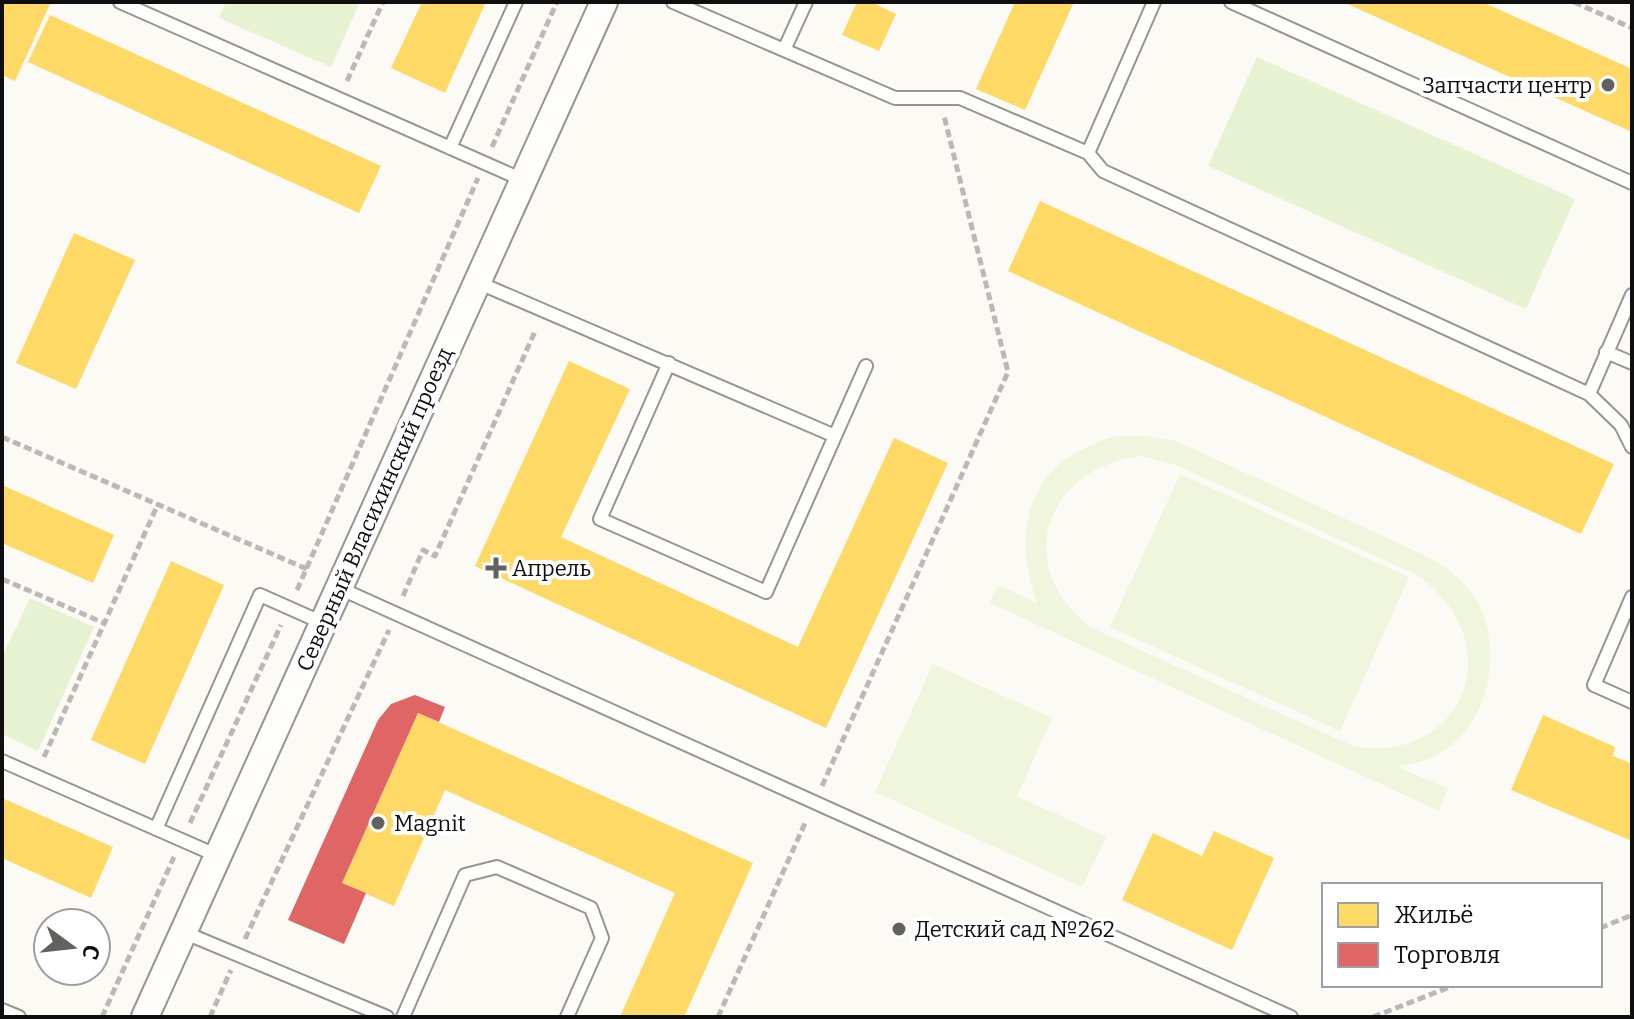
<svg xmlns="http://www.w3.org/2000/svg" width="1634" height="1019" font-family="Bitter,serif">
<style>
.green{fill:#e7f2d3}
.pitch{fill:#f0f6dd;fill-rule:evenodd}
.homes{fill:#ffd966}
.shops{fill:#e06666}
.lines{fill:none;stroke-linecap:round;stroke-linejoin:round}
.lane-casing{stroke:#969592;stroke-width:16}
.street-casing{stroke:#969592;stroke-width:30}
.path{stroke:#b9b9b8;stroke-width:5;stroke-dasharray:8 4;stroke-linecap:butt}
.lane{stroke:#fffefd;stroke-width:12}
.street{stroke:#fffefd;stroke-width:26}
.poi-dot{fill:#62615f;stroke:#fff;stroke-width:3}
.labels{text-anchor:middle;stroke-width:8;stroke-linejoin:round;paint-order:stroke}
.poi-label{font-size:22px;fill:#0f0f0f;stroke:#fff;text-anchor:start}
.street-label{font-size:22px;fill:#0f0f0f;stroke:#fff}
</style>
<rect width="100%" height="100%" fill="#fcfaf4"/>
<path class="green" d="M226 2H360L331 67 219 18Z
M1257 57 1575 199 1526 309 1208 166Z
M30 598 94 627 38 751 2 734V657Z"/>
<path class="pitch" d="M1117 436H1147L1176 441 1420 553C1445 565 1471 584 1482 611 1503 662 1484 738 1428 759 1419 763 1408 764 1398 767L1448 789 1439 811 990 603 998 585 1037 603C1009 524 1031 459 1117 436ZM1141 456 1176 465 1415 574C1513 639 1465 766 1353 746L1094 629C1011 571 1042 468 1141 456Z
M1180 474 1409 577 1340 731 1110 627Z
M933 664 1052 718 1017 796 1106 837 1082 887 875 792Z"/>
<path class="homes" d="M2 2H51L15 81 2 75Z
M422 2H486L445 93 391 68Z
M857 2H871L896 14 879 51 842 35Z
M1015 2H1074L1025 110 976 89Z
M1343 2H1482L1632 69V132Z
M50 15 381 166 359 213 28 62Z
M1040 201 1614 464 1581 534 1008 271Z
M74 233 135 260 76 389 16 363Z
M569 361 630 389 561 537 798 647 894 438 948 463 826 728 475 566Z
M2 485 114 535 93 583 2 543Z
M171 561 224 585 145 764 91 740Z
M418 713 753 863 684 1017H620L675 893 445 790 394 906 342 883Z
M1543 715 1615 747 1613 756 1632 764V841L1511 790Z
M2 798 113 847 91 898 2 858Z
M1214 831 1274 858 1232 950 1122 900 1153 833 1202 856Z"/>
<path class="shops" d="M415 695 445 707 439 722 418 713 342 883 366 893 344 944 288 920 378 720 391 704Z"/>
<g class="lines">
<g class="lane-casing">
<path id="lane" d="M120 2 523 180
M673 2 895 98H960L1088 153
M1154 2 1088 153 1103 171 1589 394
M1231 2 1632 183
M784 50 806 2
M450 148 516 2
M477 282 835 436 766 592 600 519 669 363
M1632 295 1589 394 1621 425 1632 447
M1606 352 1632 363
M835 436 866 366
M339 588 1291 1017
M1632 597 1594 685 1632 702
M2 761 218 856
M156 829 260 595 323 623
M183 932 387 1017
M2 1010 19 1017
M403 1017 465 875 497 867 591 908 602 938 567 1017"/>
</g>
<g class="street-casing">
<path id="street" d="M145 1017 604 2"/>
</g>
<path class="path" d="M1574 2 1632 28
M347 81 383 2
M492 147 557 2
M2 437 307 569
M2 579 104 623
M297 590 478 178
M403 596 423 550 435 556 536 329
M44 757 158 504
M822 786 1008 372 944 116
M190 823 281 625
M1600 928 1632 915
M245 939 389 630
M102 1017 174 857
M210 1017 231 970
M718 1017 806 821
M1373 1017 1455 985"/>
<use href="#lane" class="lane"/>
<use href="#street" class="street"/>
</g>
<g class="poi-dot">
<circle cx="1608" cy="85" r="8"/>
<path d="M492 556h8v8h8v8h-8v8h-8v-8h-8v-8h8z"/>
<circle cx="378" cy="823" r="8"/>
<circle cx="899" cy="929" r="8"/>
</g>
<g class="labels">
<g class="poi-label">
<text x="1592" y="93" text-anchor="end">Запчасти центр</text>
<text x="512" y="576">Апрель</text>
<text x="394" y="831">Magnit</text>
<text x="915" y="937">Детский сад №262</text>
</g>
<g class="street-label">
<text transform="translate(374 509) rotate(-66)" y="8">Северный Власихинский проезд</text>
</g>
</g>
<rect width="1634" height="1019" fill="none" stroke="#0f0f0f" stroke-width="8"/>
<rect x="1322" y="883" width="280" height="104" fill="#ffffff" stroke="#9f9f9f" stroke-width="2"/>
<rect x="1338" y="903" width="40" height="24" fill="#ffd966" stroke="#9f9f9f" stroke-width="2"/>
<text x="1394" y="923" font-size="24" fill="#0f0f0f">Жильё</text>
<rect x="1338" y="943" width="40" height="24" fill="#e06666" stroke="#9f9f9f" stroke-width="2"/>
<text x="1394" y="963" font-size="24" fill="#0f0f0f">Торговля</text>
<g transform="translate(72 947) rotate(105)"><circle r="38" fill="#ffffff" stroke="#9f9f9f" stroke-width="2"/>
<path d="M0-6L14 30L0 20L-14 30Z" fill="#62615f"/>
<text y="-12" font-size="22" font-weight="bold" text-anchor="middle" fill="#0f0f0f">С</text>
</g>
</svg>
